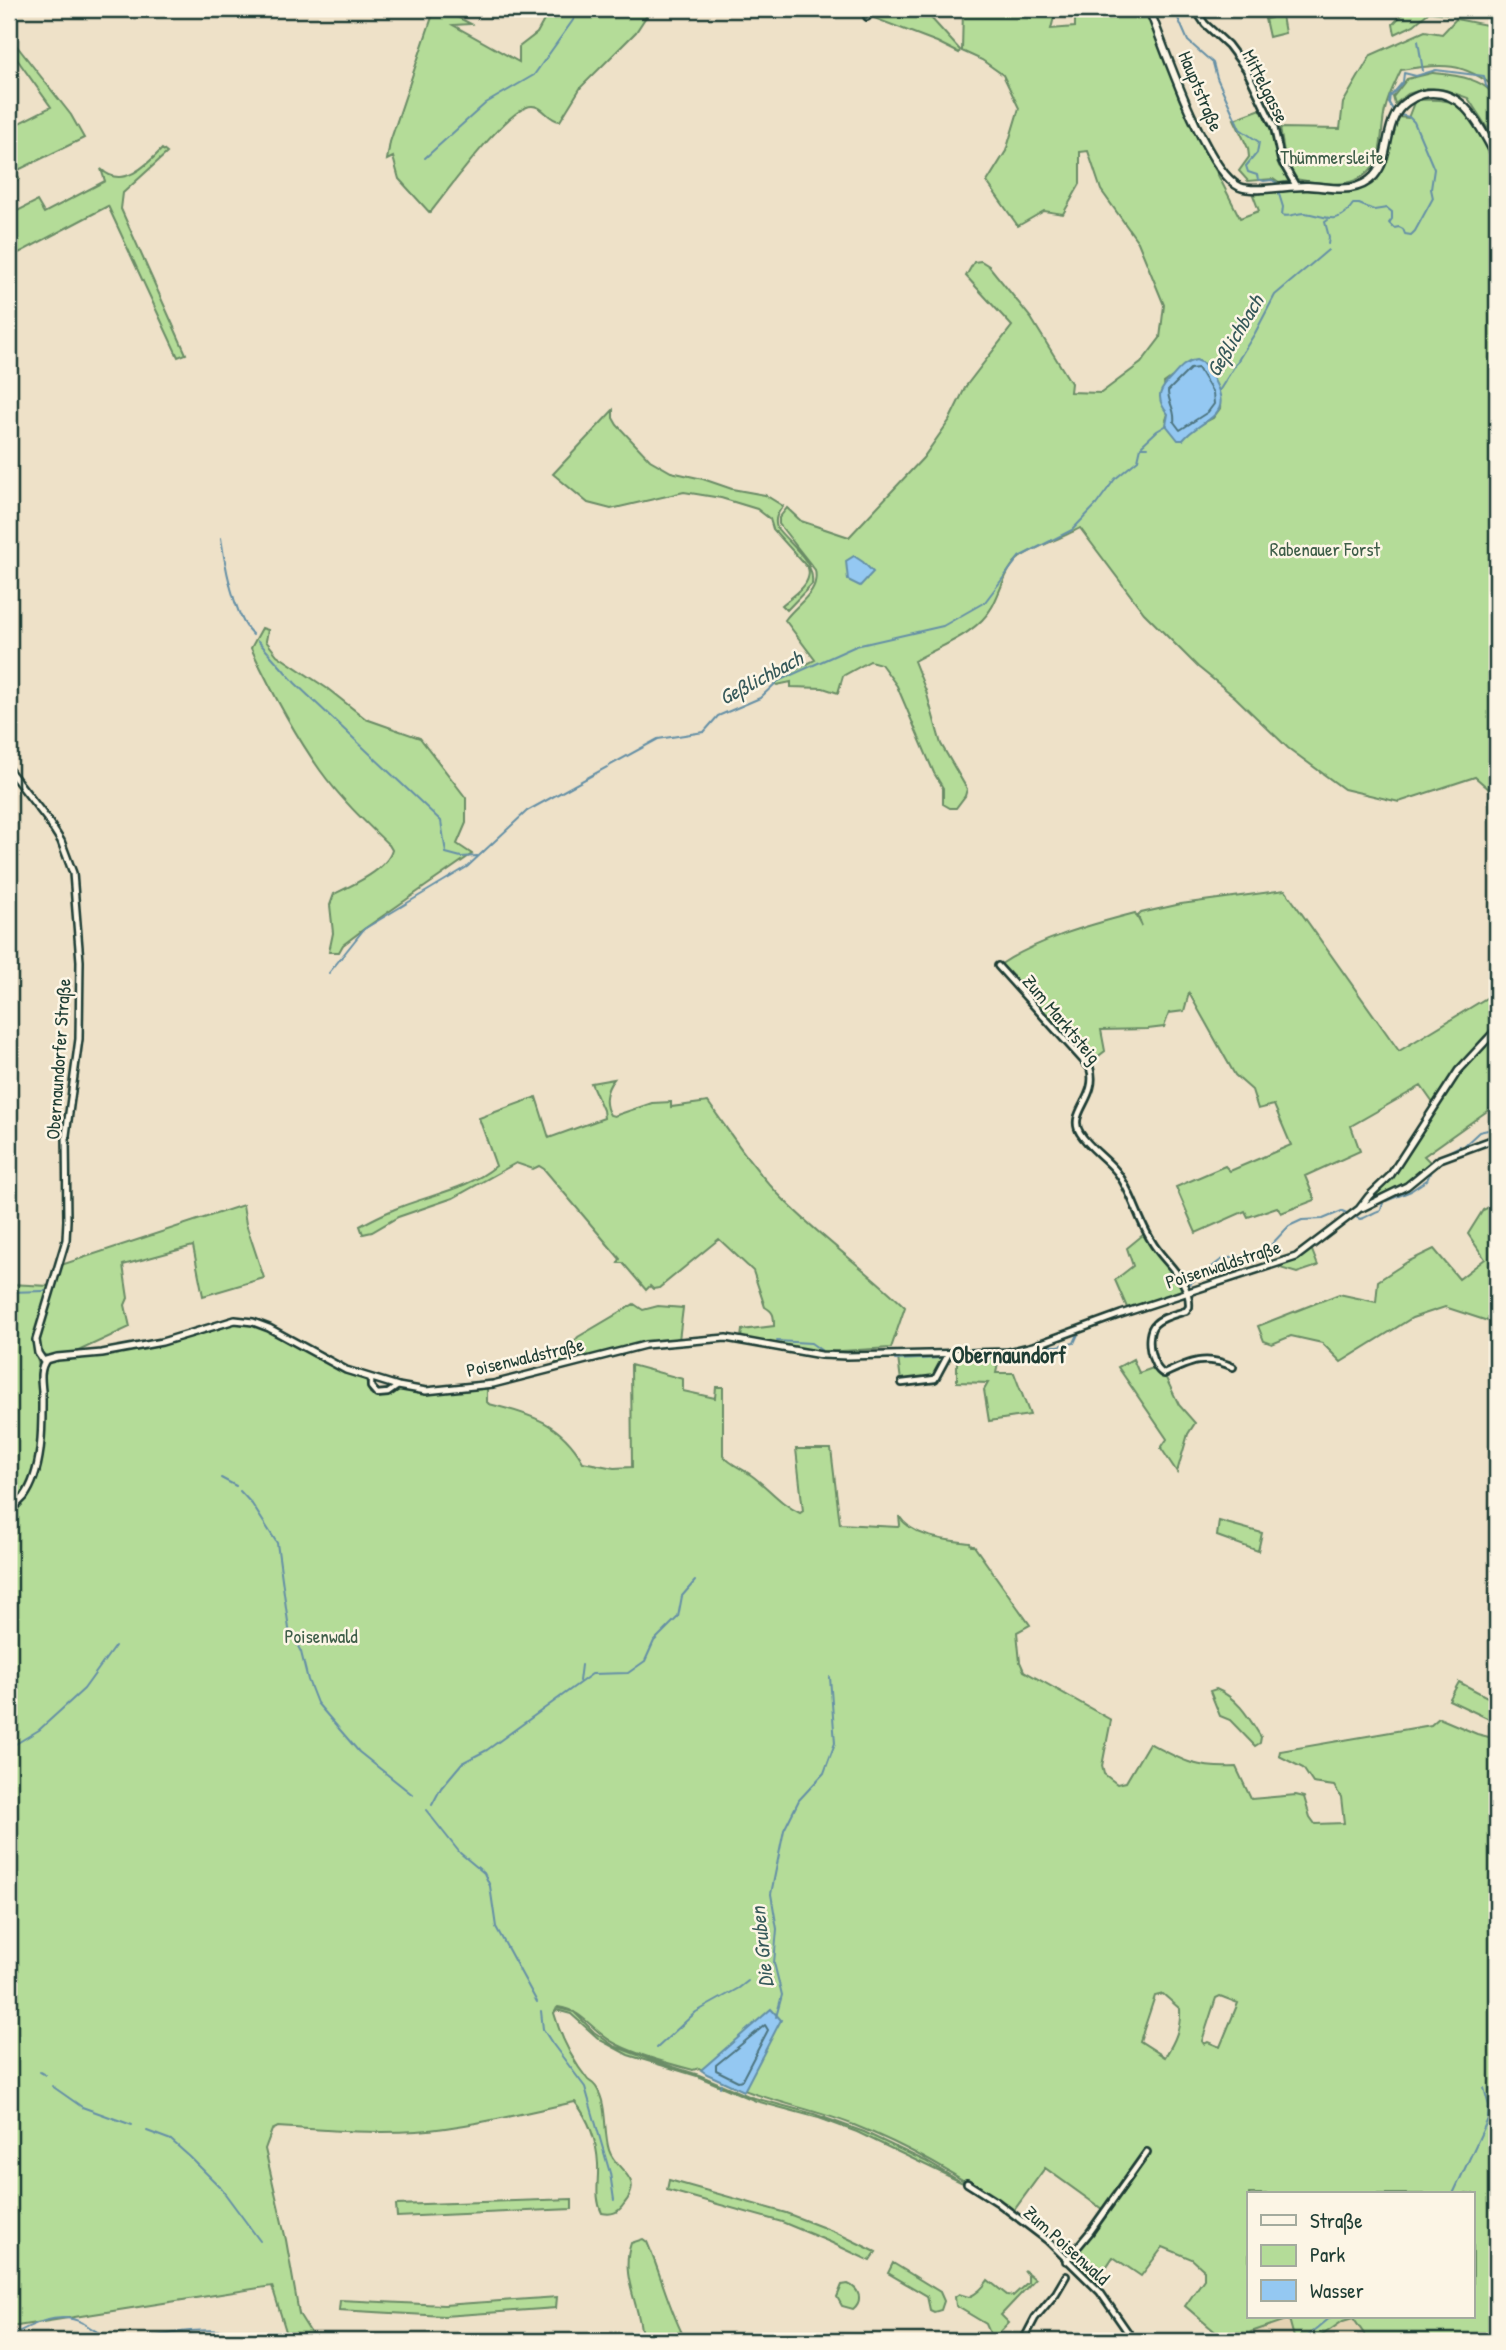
<svg xmlns="http://www.w3.org/2000/svg" width="1506" height="2350" font-family="'Patrick Hand',sans-serif">
<style>
.built{fill:#e4d3b3}
.green{fill:#b4dc98;stroke:#6a8c66;stroke-width:2;fill-rule:evenodd}
.water{fill:#94c8f2;stroke:#6590a6;stroke-width:2}
.lines{fill:none;stroke-linecap:round;stroke-linejoin:round}
.shore{stroke:#4e7580;stroke-width:2}
.stream{stroke:#6590a6;stroke-width:2}
.minor-casing{stroke:#1f3d34;stroke-width:10}
.tertiary-casing{stroke:#1f3d34;stroke-width:10}
.secondary-casing{stroke:#1f3d34;stroke-width:11}
.minor{stroke:#fcf5e5;stroke-width:4.5}
.tertiary{stroke:#fcf5e5;stroke-width:5}
.secondary{stroke:#fcf5e5;stroke-width:6}
.labels{text-anchor:middle;stroke-width:5;stroke-linejoin:round;paint-order:stroke}
.street-label{font-size:19px;fill:#1f3d34;stroke:#fcf5e5}
.park-label{font-size:19px;fill:#3d5d48;stroke:#fcf5e5}
.water-label{font-size:21px;font-style:italic;fill:#36595a;stroke:#fcf5e5}
.quarter-label{font-size:23px;font-weight:bold;fill:#1f3d34;stroke:#fcf5e5}
</style>
<rect width="100%" height="100%" fill="#eee1c8"/>
<filter id="ink" filterUnits="userSpaceOnUse"><feTurbulence type="fractalNoise" baseFrequency=".0143" numOctaves="2"/><feDisplacementMap in="SourceGraphic" scale="14" xChannelSelector="R" yChannelSelector="G"/><feConvolveMatrix kernelMatrix="1 2 1 2 8 2 1 2 1" color-interpolation-filters="sRGB"/></filter>
<g filter="url(#ink)">
<path class="built" d="M1289 2318 1295 2341H1242L1252 2337 1251 2332Z
M1353 2318 1369 2341H1314L1343 2321Z"/>
<path class="green" d="M442 9 471 24 453 25 519 62V47L537 33 548 13 553 9H651L636 32 581 87 560 121C548 120 544 106 532 106 508 106 447 192 430 213L399 179 393 157 387 160 390 142 432 17 436 10Z
M872 9H923L960 50 959 53 937 42 874 18 871 15Z
M963 9H1012L1020 16 1026 9H1056L1051 29 1075 27V9H1146L1167 59 1179 99 1240 218 1259 211 1253 195 1276 190 1277 193 1280 192V190C1289 189 1299 188 1308 189 1317 190 1326 193 1335 193 1384 195 1387 154 1398 117L1408 118 1415 100C1428 100 1442 98 1455 104 1473 112 1488 146 1497 163V796L1475 777 1399 802 1344 789 1288 748 1235 697 1198 667 1144 613 1080 528C1065 537 1027 550 1017 560 1005 571 1000 593 992 607 977 634 940 646 914 661L926 691 941 744 967 789 965 796 956 808H950L943 804V788L934 773 897 686 881 664 870 661 843 676 838 693 823 688 791 687V682L777 685 774 683 781 673 799 668 815 660 785 620C797 603 820 593 815 570L779 524V518L787 508 801 521 849 537 923 458 949 421 966 386 1012 326 966 276 974 262 981 261 989 266 1031 318 1071 383 1070 392 1101 393 1141 363 1160 338 1164 305 1138 242 1101 190 1088 151 1080 152V184L1063 214 1044 211 1018 226 987 182 1006 151 1019 108 1003 75 982 60 962 51ZM1171 378 1221 407 1213 418 1199 425 1185 436 1166 420 1168 414 1164 383Z
M1270 9H1320L1282 16 1285 33 1269 37 1265 19 1271 18Z
M1407 9H1467V16L1429 12 1414 25 1395 34 1393 24Z
M1456 19 1497 27V89C1464 62 1442 63 1401 70 1395 83 1388 96 1385 110 1381 126 1383 149 1375 163 1359 192 1320 184 1295 179L1286 164 1280 128 1340 129 1343 103 1371 55 1425 31 1442 34Z
M9 36 71 115 84 138 16 171 19 179 9 187V128L51 107 9 48Z
M1432 73C1454 75 1491 78 1497 104 1500 116 1497 131 1497 143L1468 98 1445 90 1427 88 1408 94 1395 104 1393 97 1407 79Z
M1261 109 1270 127 1279 166 1291 181 1279 183 1273 179 1248 181 1239 171 1249 157 1248 148 1234 119Z
M162 149 167 153 123 193 121 209 186 354 178 357 108 206 19 253 9 235V215L37 201 44 213 105 181 101 169C122 190 147 165 162 149Z
M613 410V418L617 425 650 460 671 472 703 479 732 489 765 495 783 506C777 514 774 519 777 528 790 545 815 561 812 584L787 610 782 605C793 596 813 584 808 568L773 529 770 519 757 509 721 498 684 492 611 509 588 503 553 474Z
M262 628 268 630 266 641 277 655 328 689 366 719 420 738 466 798V823L457 844 472 854 364 929 343 945 339 952H329L333 933 330 905 334 894C351 886 387 870 392 850L389 845C364 821 340 798 320 770 293 732 271 690 251 648Z
M1285 890 1399 1051 1488 997H1497V1104L1424 1156 1430 1162 1403 1185 1373 1200 1370 1198 1397 1172 1441 1099 1437 1097 1433 1103 1421 1086 1351 1126 1360 1151 1305 1176 1315 1200 1281 1213 1277 1207 1248 1217 1245 1211 1196 1233 1176 1187 1225 1166 1230 1171 1291 1145 1274 1105 1258 1109 1252 1090 1235 1075 1189 993 1184 1011 1169 1013 1164 1027 1148 1029 1101 1030 1105 1051 1087 1065 998 966C1038 939 1089 925 1135 913L1142 926 1138 916 1141 913 1181 904Z
M614 1079C605 1090 603 1104 610 1115L614 1116 652 1103 671 1102V1107L708 1102C732 1136 755 1171 784 1200 822 1239 866 1269 905 1307L891 1348 824 1352 741 1338 742 1330 774 1326C774 1316 774 1312 765 1307L753 1271 719 1239 659 1288 653 1289 650 1286 646 1290 623 1263H618L620 1259 544 1169 539 1166 533 1169 516 1163 453 1198 398 1217 372 1232 363 1234 360 1226C371 1220 383 1214 395 1209 428 1195 467 1190 496 1166L479 1118 536 1097 549 1138 604 1118 603 1110 591 1083Z
M1497 1203V1324L1445 1307 1412 1318 1341 1362 1322 1343 1291 1336 1272 1344 1264 1341 1258 1326 1339 1294 1376 1302 1378 1281 1407 1262 1434 1249 1459 1279 1485 1259 1468 1234 1483 1210Z
M243 1205 246 1224 264 1278 203 1296 193 1246 123 1265 128 1298 125 1305 130 1327 74 1353 50 1356 41 1354 38 1339 61 1265Z
M1144 1234 1147 1235 1177 1277 1182 1290 1128 1310 1115 1280 1133 1266 1127 1248Z
M1311 1248 1318 1266 1297 1273 1280 1268 1281 1266 1296 1260Z
M9 1284 49 1286 34 1341 39 1368 54 1360 69 1357 102 1354 234 1322C283 1325 321 1363 366 1380L370 1393 375 1396H385L399 1389 427 1393 487 1386V1402L489 1404C531 1414 561 1423 583 1462L614 1468 632 1467 631 1365 683 1379V1391L715 1398 716 1387H723V1455C730 1465 742 1468 751 1475 768 1487 780 1504 800 1513L803 1511 796 1449H831L840 1524 898 1527 900 1525 899 1516C913 1538 946 1540 970 1543L971 1546H974L1030 1625 1017 1632 1020 1662 1024 1671 1111 1720 1102 1766 1104 1774 1117 1784 1126 1782 1149 1743C1183 1761 1196 1769 1236 1767L1251 1799 1296 1795 1304 1797 1310 1817 1315 1824 1344 1823 1341 1797 1334 1786 1313 1783 1303 1768 1279 1756 1280 1751 1431 1725 1439 1718 1477 1734 1497 1739V2341H1369L1353 2318 1343 2321 1314 2341H1295L1289 2319 1251 2332 1252 2337 1242 2341H1226L1185 2306 1204 2279V2270L1192 2259 1163 2247 1141 2276 1113 2257 1095 2284 1070 2261 1106 2212 1045 2168 1012 2213C963 2178 910 2147 854 2125 801 2104 748 2099 699 2068L693 2070C667 2063 640 2056 616 2044 593 2033 584 2010 558 2007L557 2008 574 2012 594 2032 614 2046 651 2060 699 2075 751 2097 814 2114 864 2132 925 2161 963 2183 857 2132 819 2118 756 2101 697 2076 628 2055 600 2040 571 2014 556 2010 554 2013C561 2038 572 2060 588 2080 591 2082 594 2084 596 2087 608 2105 603 2131 609 2150 615 2171 646 2177 624 2204 618 2213 612 2215 602 2213 594 2197 599 2181 598 2164 597 2142 589 2119 575 2102 523 2113 470 2127 417 2131 371 2134 324 2130 278 2127L272 2130 265 2149 286 2240 299 2314 311 2333 324 2341H289L272 2286 11 2327 9 2329ZM1163 1994 1180 2009C1181 2028 1175 2041 1165 2057L1140 2041 1155 1996ZM1220 1996 1238 2003 1220 2047 1208 2042 1204 2044 1202 2041 1216 1998ZM1249 2194H1473V2317H1249Z
M634 1304 643 1310 658 1306 683 1308 679 1340 635 1345 551 1366 557 1362 578 1337Z
M996 1354 999 1359 996 1373H1014L1030 1415 989 1421 984 1390 988 1383 957 1382V1355Z
M946 1357 933 1378 901 1381 898 1358Z
M1133 1359 1139 1373 1156 1367 1164 1374 1179 1405 1195 1423 1188 1434 1177 1472 1161 1448 1167 1439 1118 1367Z
M1219 1521 1262 1533 1258 1551 1217 1536Z
M1459 1682 1497 1702V1709L1491 1720 1449 1700Z
M1216 1689C1238 1698 1249 1718 1261 1737L1260 1743 1255 1746 1230 1720 1220 1716 1210 1691Z
M669 2180 786 2213 835 2232 876 2252 870 2261 830 2242 782 2222 667 2190Z
M572 2199V2209L397 2217 396 2205Z
M643 2239 647 2242C661 2274 669 2310 686 2341H642C642 2306 619 2279 631 2243Z
M893 2263 940 2292 944 2301 941 2310 934 2312 930 2310 927 2296 888 2273Z
M1024 2270 1035 2279 1001 2315 1009 2323 992 2341H987L990 2333 986 2324 956 2306 955 2297 959 2294 969 2297C978 2293 983 2288 988 2280L1007 2295 1013 2296 1028 2282V2275Z
M848 2284C860 2289 863 2301 853 2309L842 2306 837 2297 842 2285Z
M557 2297 556 2308 444 2316 339 2310 340 2300 444 2305Z"/>
<path class="water" d="M1196 360C1207 363 1209 371 1214 380 1235 419 1202 417 1183 440H1178L1166 425 1168 414C1154 397 1160 389 1173 376 1180 368 1185 362 1196 360Z
M854 556 863 562 873 572 860 586 848 580 846 561Z
M771 2009 781 2020 744 2091 707 2074 701 2070Z"/>
<g class="lines">
<path class="shore" d="M1198 368 1213 393 1214 404 1208 412 1180 430 1174 422C1176 410 1168 403 1168 391L1190 369Z
M765 2025 768 2030 742 2080 738 2081 716 2070V2065Z"/>
<path class="stream" d="M1174 9 1188 41 1213 63 1217 78 1240 129 1259 142 1257 153 1246 166 1248 172 1257 175 1258 179 1264 181 1272 180 1277 183
M1418 41 1423 71
M1393 110 1389 103 1390 95 1391 96 1403 82 1404 73 1416 76 1436 70 1484 76 1486 86 1497 95
M425 158 486 103 534 75 581 9
M1278 191 1283 207 1282 215C1290 218 1295 213 1304 213 1326 215 1337 228 1353 204H1359L1374 210 1387 208 1392 212V219L1389 223 1394 228 1399 227 1403 229 1405 234 1411 235 1415 231 1433 198 1431 189 1434 169 1414 122 1409 117 1400 115
M1328 244 1329 237 1325 222 1328 220
M1219 391 1255 333 1275 295 1328 250
M1142 445 1157 431 1167 425
M221 538C225 565 234 617 253 635
M258 641 295 683 441 821 446 853 461 857 477 856
M1492 790 1497 791
M329 973 364 929 467 867 527 811 658 739 704 732 718 716 760 698 778 681 856 646 943 626 985 602 1019 557 1072 530 1096 505 1115 479 1138 460 1141 447H1148
M1465 1145 1479 1132 1497 1128
M1439 1157 1460 1146
M1412 1190 1427 1180 1432 1168
M1386 1201 1411 1191
M1356 1217 1360 1219C1368 1217 1373 1212 1381 1210L1383 1203
M1187 1286 1221 1260 1238 1256 1244 1257 1261 1251 1270 1246 1289 1226 1302 1220 1323 1219 1342 1211 1349 1214
M9 1292 45 1291
M777 1341 811 1343 825 1353
M834 1353 875 1352
M950 1358H997L1013 1356 1045 1346H1058L1074 1343 1079 1332
M895 1360 943 1358
M221 1478 236 1486
M240 1491 252 1504 277 1543 289 1629 301 1652 308 1680 317 1703 359 1752 413 1795
M579 1681 581 1665
M9 1748 39 1730 84 1689 115 1646
M432 1805 441 1788 462 1763 487 1750 592 1674 628 1673 645 1661 654 1641 678 1617 682 1596 695 1581
M426 1810 460 1853 484 1873 490 1886 496 1927 537 2002
M541 2011 543 2029 552 2043 585 2087 610 2173 614 2200
M776 2017 782 1995 774 1963 777 1929 771 1894 784 1830 799 1800 824 1773 835 1743 830 1677
M657 2048 696 2012 739 1988 748 1981
M40 2072 45 2075
M52 2086 82 2107 132 2125
M720 2087 721 2084
M147 2131 171 2140 190 2157 220 2187 260 2241
M1453 2194 1488 2119 1489 2106 1484 2088
M9 2337C30 2325 59 2310 83 2323 95 2330 103 2338 117 2341
M126 2341C160 2336 198 2326 232 2332 241 2334 250 2338 259 2341
M1302 2341 1331 2317"/>
<g class="minor-casing">
<path id="minor" d="M1195 9 1205 24 1228 45 1246 69 1274 127 1281 160 1296 186
M867 17 870 9
M998 966 1090 1068C1099 1097 1067 1113 1080 1133 1089 1148 1106 1158 1117 1172 1134 1195 1139 1225 1156 1248 1168 1265 1191 1283 1189 1307L1186 1311C1176 1314 1162 1317 1155 1324 1144 1335 1151 1368 1164 1374 1189 1362 1206 1354 1233 1367
M371 1379V1387L377 1394 388 1393 398 1386
M902 1383 935 1379 949 1353
M967 2183 997 2202 1047 2240 1100 2292 1134 2341
M1066 2261 1090 2232 1147 2152
M1023 2341 1035 2318 1056 2293 1066 2276"/>
</g>
<g class="tertiary-casing">
<path id="tertiary" d="M9 770 47 819 61 841 73 873 80 961 79 1039 66 1135 67 1220 66 1240 36 1340 38 1353 44 1362
M1362 1208 1407 1186 1440 1159 1497 1138
M9 1512C14 1507 19 1502 24 1497 44 1469 42 1424 42 1391 41 1380 39 1370 46 1360L57 1357 102 1353 162 1342 235 1320 253 1322 269 1328 346 1370 398 1386 426 1391 493 1384 645 1345 726 1338 821 1355 847 1356 1008 1352 1033 1346 1121 1314 1296 1257 1359 1209 1369 1196 1390 1176 1458 1071 1497 1029"/>
</g>
<g class="secondary-casing">
<path id="secondary" d="M1149 9C1164 46 1205 171 1240 187 1255 193 1290 185 1308 186 1331 187 1356 195 1374 176 1389 159 1385 135 1395 116 1400 105 1412 97 1423 94 1464 86 1481 129 1497 158"/>
</g>
<use href="#minor" class="minor"/>
<use href="#tertiary" class="tertiary"/>
<use href="#secondary" class="secondary"/>
</g>
</g>
<g class="labels">
<g class="street-label">
<text transform="translate(1266 86) rotate(63)" y="7">Mittelgasse</text>
<text transform="translate(1201 91) rotate(67)" y="7">Hauptstraße</text>
<text transform="translate(1062 1019) rotate(50)" y="7">Zum Marktsteig</text>
<text transform="translate(58 1059) rotate(-86)" y="7">Obernaundorfer Straße</text>
<text transform="translate(1223 1264) rotate(-18)" y="7">Poisenwaldstraße</text>
<text transform="translate(525 1357) rotate(-13)" y="7">Poisenwaldstraße</text>
<text transform="translate(1067 2245) rotate(42)" y="7">Zum Poisenwald</text>
</g>
<g class="park-label">
<text x="1332" y="164">Thümmersleite</text>
<text x="1325" y="556">Rabenauer Forst</text>
<text x="321" y="1643">Poisenwald</text>
</g>
<g class="water-label">
<text transform="translate(1235 336) rotate(-59)" y="7">Geßlichbach</text>
<text transform="translate(761 678) rotate(-28)" y="7">Geßlichbach</text>
<text transform="translate(762 1947) rotate(-96)" y="7">Die Gruben</text>
</g>
<g class="quarter-label">
<text x="1009" y="1363">Obernaundorf</text>
</g>
</g>
<rect width="1506" height="2350" fill="none" stroke="#fcf5e5" stroke-width="35"/>
<rect x="18" y="18" width="1471" height="2315" fill="none" stroke="#1f3d34" stroke-width="2.5" filter="url(#ink)"/>
<rect x="1247" y="2192" width="228" height="126" fill="#fcf5e5" stroke="#a4ab9e" stroke-width="2"/>
<rect x="1261" y="2215" width="35" height="10" fill="#fcf5e5" stroke="#a4ab9e" stroke-width="2"/>
<text x="1310" y="2228" font-size="21" fill="#1f3d34">Straße</text>
<rect x="1261" y="2245" width="35" height="21" fill="#b4dc98" stroke="#a4ab9e" stroke-width="2"/>
<text x="1310" y="2262" font-size="21" fill="#1f3d34">Park</text>
<rect x="1261" y="2280" width="35" height="21" fill="#94c8f2" stroke="#a4ab9e" stroke-width="2"/>
<text x="1310" y="2298" font-size="21" fill="#1f3d34">Wasser</text>
</svg>
